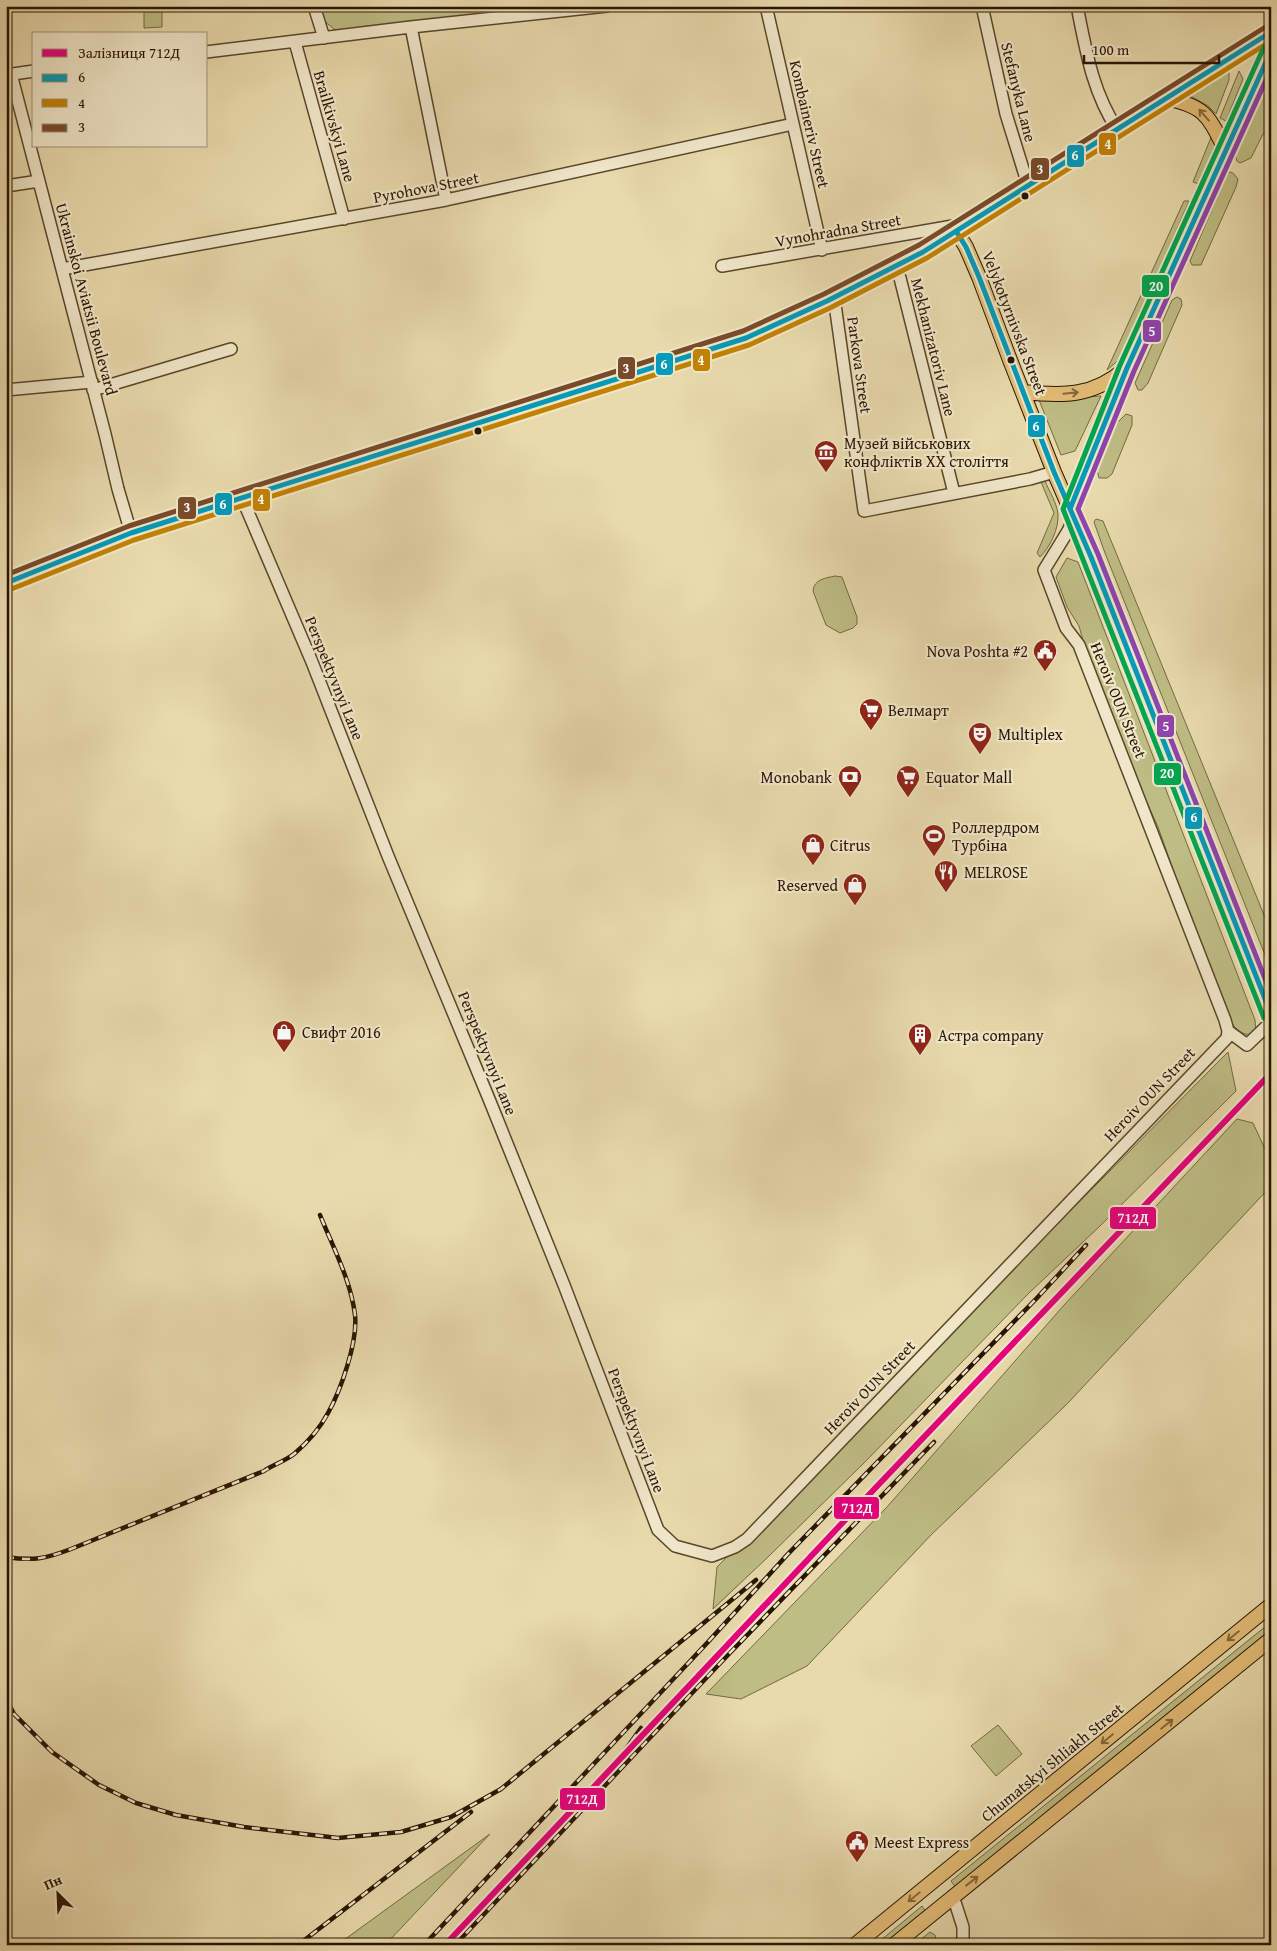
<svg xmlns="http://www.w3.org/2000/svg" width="1277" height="1951" font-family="'Gentium Book Plus',serif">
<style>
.green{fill:#bebd84;stroke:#736942}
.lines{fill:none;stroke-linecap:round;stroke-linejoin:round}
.minor-casing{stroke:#58462b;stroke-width:14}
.major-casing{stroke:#281500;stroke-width:16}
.minor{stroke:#f0e7c9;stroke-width:11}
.major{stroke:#e4bd76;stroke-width:14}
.rail-casing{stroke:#281500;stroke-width:4.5}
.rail{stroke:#f0e7c9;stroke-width:2.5;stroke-dasharray:8;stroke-linecap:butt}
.bus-1-casing{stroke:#f0e7c9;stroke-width:9}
.bus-2-casing{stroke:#f0e7c9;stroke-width:9}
.bus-3-casing{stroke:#f0e7c9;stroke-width:9}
.bus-4-casing{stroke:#f0e7c9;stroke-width:9}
.bus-5-casing{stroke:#f0e7c9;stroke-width:9}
.bus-1{stroke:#049ab9;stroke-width:5}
.bus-2{stroke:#c38200;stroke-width:5}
.bus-3{stroke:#7a4b2a;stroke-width:5}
.bus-4{stroke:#00a651;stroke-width:5}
.bus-5{stroke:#8e44ad;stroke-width:5}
.rail-1-casing{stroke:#f0e7c9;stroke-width:10}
.rail-1{stroke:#e5007d;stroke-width:6}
.oneway{stroke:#86693b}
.bus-dot{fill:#281500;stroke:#f0e7c9;stroke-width:2}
.labels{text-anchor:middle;stroke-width:4.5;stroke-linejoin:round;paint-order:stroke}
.street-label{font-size:16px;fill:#281500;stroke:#f0e7c9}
.poi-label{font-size:16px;fill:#281500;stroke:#f0e7c9;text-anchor:start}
.line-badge{stroke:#f0e7c9;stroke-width:2}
.badge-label{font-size:14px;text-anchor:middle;font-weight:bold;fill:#fff}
</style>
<rect width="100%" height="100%" fill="#e8daac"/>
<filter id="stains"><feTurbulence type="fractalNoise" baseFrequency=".004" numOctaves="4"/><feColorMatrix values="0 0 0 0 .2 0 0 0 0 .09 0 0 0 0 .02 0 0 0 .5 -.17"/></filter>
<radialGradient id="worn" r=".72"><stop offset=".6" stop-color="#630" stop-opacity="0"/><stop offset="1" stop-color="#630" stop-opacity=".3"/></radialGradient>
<path class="green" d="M319 6H481L485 16 338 32 324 21Z
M492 6H568L496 14Z
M144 12H162V27L144 28Z
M1239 71 1243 79 1226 121 1220 118Z
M1229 72V80L1216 114 1208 106 1189 95Z
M1271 74V125L1263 134 1251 158 1240 163 1237 161 1235 155Z
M1212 135 1215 146 1199 184 1193 182Z
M1230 172 1233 173 1238 179 1236 187 1201 265H1192L1190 261 1227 174Z
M1184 201H1189L1121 358 1107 370Z
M1177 297 1181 299 1182 305 1148 383 1142 390H1138L1135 383 1172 300Z
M1101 396 1075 451 1061 455 1039 400Z
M1126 414 1132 416V425L1112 474 1107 478H1099L1097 470 1116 424Z
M1045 481C1049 491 1057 503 1058 514 1059 529 1050 547 1040 557L1037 553 1054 513 1041 482Z
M1096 519 1103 521 1271 932V970L1105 553 1094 522Z
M1067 558 1078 562 1250 1007 1255 1020 1256 1033C1240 1040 1230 1021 1223 1010L1158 827 1134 774 1087 655 1079 626 1067 607 1056 577Z
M835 576 842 577 857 617V624L853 628 840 633 826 625 813 591C814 579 826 578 835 576Z
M1228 1052 1236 1091 1100 1226 1029 1293 863 1464 768 1557 713 1609 717 1567Z
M1237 1119 1253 1123 1271 1162V1186L1067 1404 931 1535 807 1666 741 1699 706 1694 887 1507 1065 1304Z
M1271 1622V1633L956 1888 951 1881Z
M998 1725 1022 1754 996 1776 971 1746Z
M490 1834 385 1945H337Z
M922 1906 926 1912 887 1945H875Z
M930 1932 935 1935 937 1945H914Z"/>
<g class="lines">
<g class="minor-casing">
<path id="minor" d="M314 6 324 38
M766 6 822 250
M982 6 1006 114 1028 185
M1077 6C1086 50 1092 91 1117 129
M411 27 446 200
M295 42 344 219
M206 52 411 27 607 6
M11 74 105 434 118 489 131 533
M6 75 34 71
M6 186 39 181
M895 267 900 278 954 493
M62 269 446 200 793 124
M834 297 864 511 1030 479 1054 472
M6 390 92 382
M93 390 231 349
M242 498 312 662 388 856 489 1099 564 1285 658 1530 675 1546 712 1556 735 1547 747 1539 1227 1038 1228 1031 1225 1020 1079 645 1066 628 1044 570 1068 531 1074 518
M6 583 131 533 746 338 895 267 923 252 956 231 953 226 722 266
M1228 1031 1247 1045 1271 1022
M953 1896 963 1927V1945"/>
</g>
<g class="major-casing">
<path id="major" d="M1271 32 956 231 966 247 979 277 1010 360 1054 472 1091 557 1271 1015
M1166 98C1206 107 1208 115 1226 151
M1023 392C1063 396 1093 397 1125 369
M1070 509 1127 368 1271 50
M855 1945 1271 1605
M894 1945 1271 1639"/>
</g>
<use href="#minor" class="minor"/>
<use href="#major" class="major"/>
<g class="rail-casing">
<path id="rail" d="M6 1557C33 1561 45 1559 71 1549L264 1471C273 1465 285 1461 294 1454 307 1443 320 1428 328 1413 341 1390 358 1341 355 1315 351 1281 333 1247 320 1215
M6 1699 14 1714 52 1752 99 1785 136 1803 176 1815 244 1827 338 1838 401 1832 451 1817 501 1789 756 1580
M613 1767 641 1728
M298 1945 471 1812
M424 1945 708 1642 787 1555 1036 1299 1086 1245
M455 1945 725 1658 934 1442"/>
</g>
<use href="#rail" class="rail"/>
<g class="bus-1-casing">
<path id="bus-1" d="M956 231 966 247 979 277 1054 472 1091 557 1271 1014
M1070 509 1127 368 1271 51
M6 583 131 533 746 338 827 301 923 252 1271 32"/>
</g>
<g class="bus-2-casing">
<path id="bus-2" d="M9 590 134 540 749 345 830 308 927 258 1271 41"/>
</g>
<g class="bus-3-casing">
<path id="bus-3" d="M6 575 129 526 743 331 824 294 919 245 1267 26"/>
</g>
<g class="bus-4-casing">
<path id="bus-4" d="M1264 1018 1063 509 1120 365 1264 47"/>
</g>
<g class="bus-5-casing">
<path id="bus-5" d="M1271 69 1134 371 1078 509 1098 554 1271 994"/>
</g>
<use href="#bus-1" class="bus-1"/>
<use href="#bus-2" class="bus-2"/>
<use href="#bus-3" class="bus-3"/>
<use href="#bus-4" class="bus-4"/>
<use href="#bus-5" class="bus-5"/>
<g class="rail-1-casing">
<path id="rail-1" d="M445 1945 863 1501 1271 1073"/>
</g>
<use href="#rail-1" class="rail-1"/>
</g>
<defs><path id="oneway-shaft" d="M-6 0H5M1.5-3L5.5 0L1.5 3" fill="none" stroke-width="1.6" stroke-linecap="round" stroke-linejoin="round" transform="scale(1.25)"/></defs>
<g class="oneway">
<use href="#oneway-shaft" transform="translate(1204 115) rotate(-131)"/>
<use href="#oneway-shaft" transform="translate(1071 393) rotate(-6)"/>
<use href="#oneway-shaft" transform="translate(1233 1636) rotate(141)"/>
<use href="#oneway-shaft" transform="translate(1167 1724) rotate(-39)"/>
<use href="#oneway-shaft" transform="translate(1107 1739) rotate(141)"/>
<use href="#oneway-shaft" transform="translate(972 1881) rotate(-38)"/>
<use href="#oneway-shaft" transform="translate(914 1897) rotate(141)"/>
</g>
<defs>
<g id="museum-pin" transform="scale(1.25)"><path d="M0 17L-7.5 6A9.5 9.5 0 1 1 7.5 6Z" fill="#8f2418" stroke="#f0e7c9"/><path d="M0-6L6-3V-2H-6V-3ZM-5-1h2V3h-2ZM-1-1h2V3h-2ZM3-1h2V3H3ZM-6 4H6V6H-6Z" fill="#fff"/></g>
<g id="civic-pin" transform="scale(1.25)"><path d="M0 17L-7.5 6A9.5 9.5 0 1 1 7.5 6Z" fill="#8f2418" stroke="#f0e7c9"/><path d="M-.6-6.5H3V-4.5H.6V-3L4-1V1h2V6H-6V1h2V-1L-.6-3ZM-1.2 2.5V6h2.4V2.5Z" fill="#fff"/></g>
<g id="supermarket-pin" transform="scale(1.25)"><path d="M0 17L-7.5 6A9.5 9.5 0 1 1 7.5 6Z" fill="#8f2418" stroke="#f0e7c9"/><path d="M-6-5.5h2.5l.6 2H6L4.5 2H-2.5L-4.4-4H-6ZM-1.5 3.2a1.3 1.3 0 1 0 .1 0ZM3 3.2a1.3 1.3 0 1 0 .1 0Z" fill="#fff"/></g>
<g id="theatre-pin" transform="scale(1.25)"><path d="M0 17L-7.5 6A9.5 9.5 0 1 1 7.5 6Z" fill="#8f2418" stroke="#f0e7c9"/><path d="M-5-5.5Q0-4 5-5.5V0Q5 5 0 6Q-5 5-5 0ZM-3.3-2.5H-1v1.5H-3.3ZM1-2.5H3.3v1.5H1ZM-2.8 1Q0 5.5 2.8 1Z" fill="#fff"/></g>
<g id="bank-pin" transform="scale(1.25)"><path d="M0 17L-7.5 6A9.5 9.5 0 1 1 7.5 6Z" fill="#8f2418" stroke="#f0e7c9"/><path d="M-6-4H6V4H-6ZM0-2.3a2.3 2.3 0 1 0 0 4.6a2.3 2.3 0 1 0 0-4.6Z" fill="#fff"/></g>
<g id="stadium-pin" transform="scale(1.25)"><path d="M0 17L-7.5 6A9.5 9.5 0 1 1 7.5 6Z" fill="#8f2418" stroke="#f0e7c9"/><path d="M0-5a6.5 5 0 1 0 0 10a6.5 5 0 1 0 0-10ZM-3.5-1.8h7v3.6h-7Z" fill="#fff"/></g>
<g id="shop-pin" transform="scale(1.25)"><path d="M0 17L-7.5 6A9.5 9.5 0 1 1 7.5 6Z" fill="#8f2418" stroke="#f0e7c9"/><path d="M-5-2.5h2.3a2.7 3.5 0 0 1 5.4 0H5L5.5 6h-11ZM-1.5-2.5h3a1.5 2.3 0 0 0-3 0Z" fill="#fff"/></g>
<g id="restaurant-pin" transform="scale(1.25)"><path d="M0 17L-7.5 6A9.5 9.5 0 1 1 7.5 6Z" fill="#8f2418" stroke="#f0e7c9"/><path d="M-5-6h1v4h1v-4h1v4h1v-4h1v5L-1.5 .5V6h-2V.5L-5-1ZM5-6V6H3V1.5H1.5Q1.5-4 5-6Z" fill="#fff"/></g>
<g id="building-pin" transform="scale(1.25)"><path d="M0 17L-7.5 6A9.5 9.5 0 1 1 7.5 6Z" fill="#8f2418" stroke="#f0e7c9"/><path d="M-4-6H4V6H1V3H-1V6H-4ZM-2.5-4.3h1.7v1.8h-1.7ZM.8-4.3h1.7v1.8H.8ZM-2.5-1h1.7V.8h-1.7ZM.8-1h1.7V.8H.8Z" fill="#fff"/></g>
</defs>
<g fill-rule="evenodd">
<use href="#museum-pin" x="826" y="452"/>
<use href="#civic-pin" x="1045" y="651"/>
<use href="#supermarket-pin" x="871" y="710"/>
<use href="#theatre-pin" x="980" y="734"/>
<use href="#bank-pin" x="850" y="777"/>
<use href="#supermarket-pin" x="908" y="777"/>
<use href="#stadium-pin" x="934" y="836"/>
<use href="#shop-pin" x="813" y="845"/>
<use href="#restaurant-pin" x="946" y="872"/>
<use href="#shop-pin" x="855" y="885"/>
<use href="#shop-pin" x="284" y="1032"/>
<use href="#building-pin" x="920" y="1035"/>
<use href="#civic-pin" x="857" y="1842"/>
</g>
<g class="bus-dot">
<circle cx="1025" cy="196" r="4.5"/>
<circle cx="1011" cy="360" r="4.5"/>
<circle cx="478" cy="431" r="4.5"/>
</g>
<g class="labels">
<g class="street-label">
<text transform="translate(1019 92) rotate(76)" y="6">Stefanyka Lane</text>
<text transform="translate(810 124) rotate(77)" y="6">Kombaineriv Street</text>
<text transform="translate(335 126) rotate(74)" y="6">Brailkivskyi Lane</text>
<text transform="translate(426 187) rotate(-11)" y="6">Pyrohova Street</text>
<text transform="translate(838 230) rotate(-10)" y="6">Vynohradna Street</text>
<text transform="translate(87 299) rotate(75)" y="6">Ukrainskoi Aviatsii Boulevard</text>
<text transform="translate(1015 323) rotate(69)" y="6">Velykotyrnivska Street</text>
<text transform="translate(934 347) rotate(76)" y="6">Mekhanizatoriv Lane</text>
<text transform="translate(860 365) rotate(82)" y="6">Parkova Street</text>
<text transform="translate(335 678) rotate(68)" y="6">Perspektyvnyi Lane</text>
<text transform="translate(1119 700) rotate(68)" y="6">Heroiv OUN Street</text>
<text transform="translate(488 1053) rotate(68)" y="6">Perspektyvnyi Lane</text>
<text transform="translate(1149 1094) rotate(-46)" y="6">Heroiv OUN Street</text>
<text transform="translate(869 1387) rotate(-46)" y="6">Heroiv OUN Street</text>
<text transform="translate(637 1430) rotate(69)" y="6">Perspektyvnyi Lane</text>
<text transform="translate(1052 1762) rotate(-39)" y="6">Chumatskyi Shliakh Street</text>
</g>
<g class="poi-label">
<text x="844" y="449">Музей військових<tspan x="844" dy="18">конфліктів ХХ століття</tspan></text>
<text x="1028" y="657" text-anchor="end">Nova Poshta #2</text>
<text x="888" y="716">Велмарт</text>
<text x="998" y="740">Multiplex</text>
<text x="832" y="783" text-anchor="end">Monobank</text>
<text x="926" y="783">Equator Mall</text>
<text x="952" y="833">Роллердром<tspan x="952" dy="18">Турбіна</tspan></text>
<text x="830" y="851">Citrus</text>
<text x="964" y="878">MELROSE</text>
<text x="838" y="891" text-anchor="end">Reserved</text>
<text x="302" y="1038">Свифт 2016</text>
<text x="938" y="1041">Астра company</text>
<text x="874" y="1848">Meest Express</text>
</g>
</g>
<g class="line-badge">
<rect x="1098" y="132" width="19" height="24" rx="5" fill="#c38200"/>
<rect x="1066" y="144" width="19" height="24" rx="5" fill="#049ab9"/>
<rect x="1030" y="157" width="20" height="24" rx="5" fill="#7a4b2a"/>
<rect x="1141" y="274" width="29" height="24" rx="5" fill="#00a651"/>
<rect x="1142" y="319" width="20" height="24" rx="5" fill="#8e44ad"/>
<rect x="692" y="348" width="19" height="24" rx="5" fill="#c38200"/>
<rect x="655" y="352" width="19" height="24" rx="5" fill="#049ab9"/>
<rect x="617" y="356" width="19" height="24" rx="5" fill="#7a4b2a"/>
<rect x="1027" y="414" width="19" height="24" rx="5" fill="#049ab9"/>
<rect x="252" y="488" width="19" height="24" rx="5" fill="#c38200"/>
<rect x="214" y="492" width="19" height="24" rx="5" fill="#049ab9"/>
<rect x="177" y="496" width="20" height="24" rx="5" fill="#7a4b2a"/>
<rect x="1156" y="714" width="19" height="24" rx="5" fill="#8e44ad"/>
<rect x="1153" y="762" width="29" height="24" rx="5" fill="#00a651"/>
<rect x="1184" y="806" width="19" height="24" rx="5" fill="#049ab9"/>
<rect x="1109" y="1206" width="48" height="24" rx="5" fill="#e5007d"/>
<rect x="833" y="1496" width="47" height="24" rx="5" fill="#e5007d"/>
<rect x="559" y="1787" width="47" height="24" rx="5" fill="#e5007d"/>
</g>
<g class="badge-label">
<text x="1108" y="149">4</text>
<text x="1075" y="160">6</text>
<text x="1040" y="174">3</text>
<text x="1156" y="291">20</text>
<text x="1152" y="336">5</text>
<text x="701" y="365">4</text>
<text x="664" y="369">6</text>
<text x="626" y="373">3</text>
<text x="1036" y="431">6</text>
<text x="261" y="504">4</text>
<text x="223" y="509">6</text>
<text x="187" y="512">3</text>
<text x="1166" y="731">5</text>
<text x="1167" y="778">20</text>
<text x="1194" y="822">6</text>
<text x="1133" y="1223">712Д</text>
<text x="857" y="1513">712Д</text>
<text x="582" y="1804">712Д</text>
</g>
<rect width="1277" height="1951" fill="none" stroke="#e8daac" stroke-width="25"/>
<rect x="8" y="8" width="1262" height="1936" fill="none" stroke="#281500" stroke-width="2.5"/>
<rect x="12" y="12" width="1252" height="1926" fill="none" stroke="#281500"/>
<rect x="32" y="32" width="175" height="115" fill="#f0e7c9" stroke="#a09379"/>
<rect x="42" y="49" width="25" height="8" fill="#e5007d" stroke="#a09379"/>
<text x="78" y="58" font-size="15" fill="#281500">Залізниця 712Д</text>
<rect x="42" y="74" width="25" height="8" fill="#049ab9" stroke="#a09379"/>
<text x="78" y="82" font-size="15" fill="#281500">6</text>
<rect x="42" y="99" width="25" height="8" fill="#c38200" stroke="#a09379"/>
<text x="78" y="108" font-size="15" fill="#281500">4</text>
<rect x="42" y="124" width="25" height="8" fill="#7a4b2a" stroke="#a09379"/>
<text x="78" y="132" font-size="15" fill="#281500">3</text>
<g transform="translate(58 1894) rotate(336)" stroke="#f0e7c9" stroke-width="4" paint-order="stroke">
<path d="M0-4L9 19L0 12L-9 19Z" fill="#281500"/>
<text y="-8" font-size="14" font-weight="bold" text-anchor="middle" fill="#281500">Пн</text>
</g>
<path d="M1084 55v8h135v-8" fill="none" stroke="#281500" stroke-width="2.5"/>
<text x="1092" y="55" font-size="15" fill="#281500" stroke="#f0e7c9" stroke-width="4" paint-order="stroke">100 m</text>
<rect width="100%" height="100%" filter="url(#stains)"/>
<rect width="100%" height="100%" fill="url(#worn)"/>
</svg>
